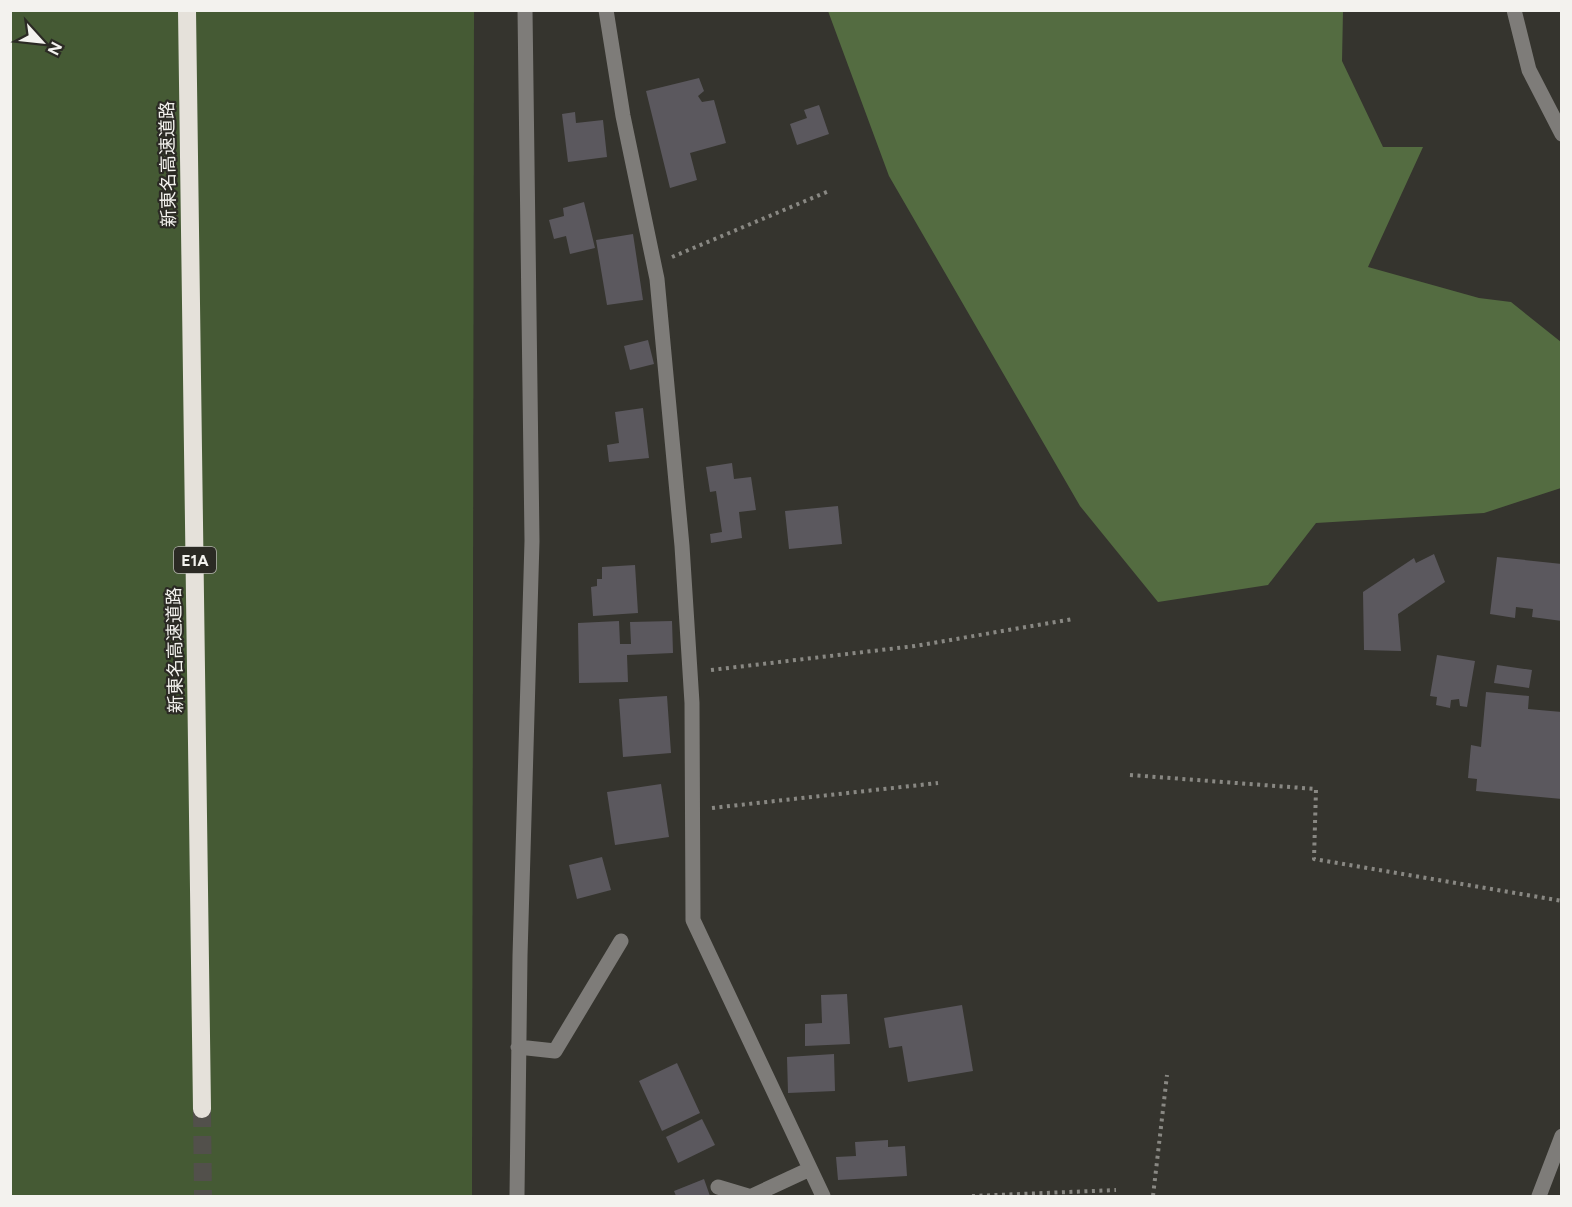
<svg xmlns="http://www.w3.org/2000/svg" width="1572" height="1207" font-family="Figtree,'Noto Sans JP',sans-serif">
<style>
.green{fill:#455a34}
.forest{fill:#546c41}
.building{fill:#5b585e}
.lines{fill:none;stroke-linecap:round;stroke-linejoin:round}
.highway-tunnel{stroke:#52504b;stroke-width:18;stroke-dasharray:18 9;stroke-linecap:butt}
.path{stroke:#898883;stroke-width:4;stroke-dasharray:3 4.5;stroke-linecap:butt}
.minor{stroke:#7e7c79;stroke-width:15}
.highway{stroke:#e5e1da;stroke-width:18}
.labels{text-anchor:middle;stroke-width:4.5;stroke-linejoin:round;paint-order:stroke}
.shield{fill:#2b2a24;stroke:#b7b6b1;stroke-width:1.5}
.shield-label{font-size:16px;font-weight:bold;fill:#f3f2ee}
.street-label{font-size:18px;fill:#f3f2ee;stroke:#2b2a24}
</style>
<rect width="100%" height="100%" fill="#35342e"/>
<path class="green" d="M10 11H474L472 1196H11Z"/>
<path class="forest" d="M828 11H1343L1342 61 1383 147H1423L1368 267 1479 298 1511 302 1561 342V488L1484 513 1316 523 1268 585 1158 602 1080 506 889 176Z"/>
<path class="building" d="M699 78 704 91 698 96 702 102 714 100 726 143 690 153 697 180 670 188 646 91Z
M819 105 829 134 797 145 790 124 807 118 804 110Z
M575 112 576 123 603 120 607 157 568 162 562 114Z
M584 202 595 248 570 254 566 236 554 239 549 220 564 216 563 208Z
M633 234 643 300 607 305 596 240Z
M648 340 654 364 630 370 624 346Z
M643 408 649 458 609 462 607 445 619 443 615 412Z
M732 463 734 479 751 477 756 510 739 512 742 538 711 543 710 534 722 532 716 491 710 492 706 467Z
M838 506 842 544 789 549 785 511Z
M1434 554 1445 582 1398 614 1401 651 1364 650 1363 592 1414 558 1416 563Z
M1497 557 1562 564V621L1532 617 1533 609 1516 607 1515 618 1490 614Z
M635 565 638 613 593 616 591 587 597 586V579H602V567Z
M619 621 620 644H631L630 622 672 621 673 653 627 655 628 682 579 683 578 623Z
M1437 655 1475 661 1467 707 1460 706 1459 699 1451 700 1450 708 1436 705 1437 697 1430 696Z
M1497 665 1532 670 1529 688 1494 683Z
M1486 692 1529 696 1528 709 1562 712V799L1476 791 1477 779 1468 778 1471 745 1481 747Z
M667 696 671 753 623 757 619 699Z
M661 784 669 837 615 845 607 792Z
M602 857 611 890 577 899 569 865Z
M847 994 850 1044 805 1046V1024L822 1023 821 995Z
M962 1005 973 1071 908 1082 902 1046 889 1048 884 1018Z
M834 1054 835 1091 788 1093 787 1057Z
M677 1063 700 1113 662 1131 639 1081Z
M702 1119 715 1145 678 1163 666 1137Z
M888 1140V1147L905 1146 907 1176 838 1180 836 1157 856 1156 855 1142Z
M704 1179 710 1196H676L674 1191Z"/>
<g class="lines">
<path class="highway-tunnel" d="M202 1109 203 1196"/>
<path class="path" d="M672 257 829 191
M711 670 915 646 1073 619
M1130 775 1316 789 1314 859 1562 901
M712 808 938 783
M972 1196 1116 1190
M1153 1196 1167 1075"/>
<path class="minor" d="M606 10 623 116 657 279 682 546 692 703 693 920 823 1196
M1514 10 1529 70 1562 134
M518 1047 555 1051 621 941
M718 1187 748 1196
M517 1196 520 956 532 541 525 10
M752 1196 810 1169
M1539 1196 1562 1136"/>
<path class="highway" d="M187 10 202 1109"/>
</g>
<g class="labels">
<rect class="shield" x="174" y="547" width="42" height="26" rx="4.5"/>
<g class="shield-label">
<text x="195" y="566">E1A</text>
</g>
<g class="street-label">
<text transform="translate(168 164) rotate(-91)" y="6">新東名高速道路</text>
<text transform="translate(175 650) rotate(-91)" y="6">新東名高速道路</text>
</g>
</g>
<rect width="1572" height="1207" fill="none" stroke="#f3f2ee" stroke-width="24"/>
<g transform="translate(42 42) rotate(117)" stroke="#2b2a24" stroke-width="4.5" paint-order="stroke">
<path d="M0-4.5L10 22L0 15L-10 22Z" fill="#f3f2ee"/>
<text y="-9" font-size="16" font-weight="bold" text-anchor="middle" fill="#f3f2ee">N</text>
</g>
</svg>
